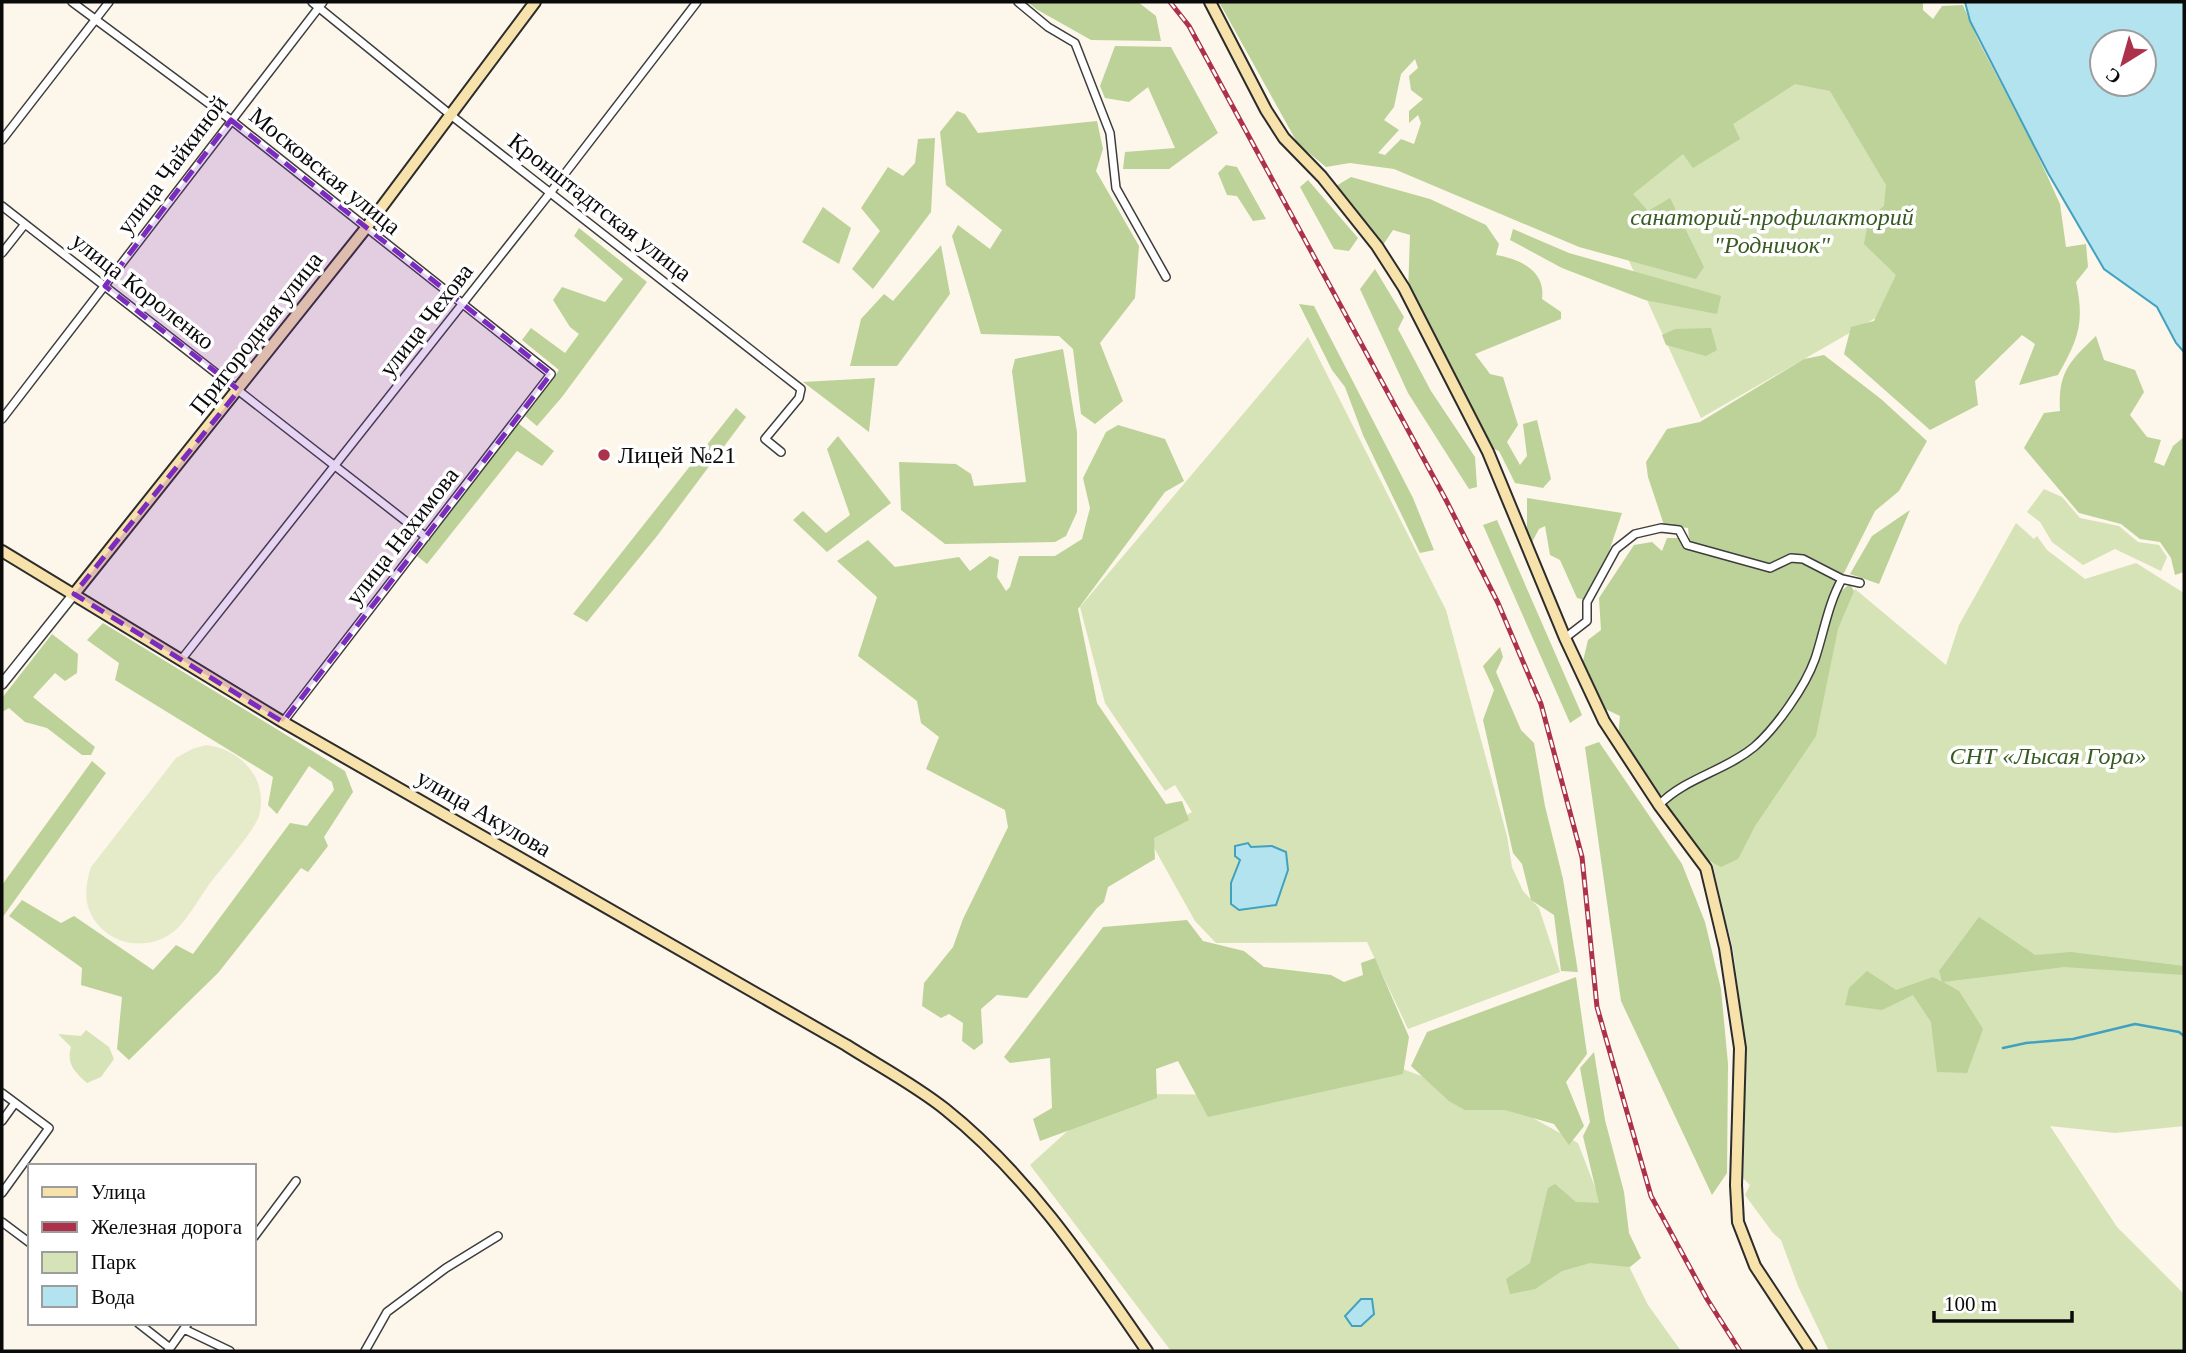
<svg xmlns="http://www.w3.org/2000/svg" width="2186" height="1353" font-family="'Times New Roman',serif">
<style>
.green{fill:#d5e3b7}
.forest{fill:#bcd298;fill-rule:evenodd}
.pitch{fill:#e5ebc8}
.water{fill:#b3e3ef;stroke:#41a1bf;stroke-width:2;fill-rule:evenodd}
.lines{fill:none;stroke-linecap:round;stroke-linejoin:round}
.stream{stroke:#41a1bf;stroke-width:2.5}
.minor-casing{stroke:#3d3d3d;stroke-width:10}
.tertiary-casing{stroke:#3d3d3d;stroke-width:12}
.secondary-casing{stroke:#2c2c2c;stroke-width:14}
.minor{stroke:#fff;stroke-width:7}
.tertiary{stroke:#fff;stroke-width:9}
.secondary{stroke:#f7e2ab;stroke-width:10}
.rail-casing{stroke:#ac314b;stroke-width:5}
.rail{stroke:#fff;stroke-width:2.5;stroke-dasharray:8;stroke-linecap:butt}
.marked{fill:#7b2cbf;fill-opacity:0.2;stroke:#7b2cbf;stroke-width:5;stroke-dasharray:14 9;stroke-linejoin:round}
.poi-dot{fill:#ac314b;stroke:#fff;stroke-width:2.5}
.labels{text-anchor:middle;stroke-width:7;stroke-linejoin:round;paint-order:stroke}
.street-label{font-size:24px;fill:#0a0a0a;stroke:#fff}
.park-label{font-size:24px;font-style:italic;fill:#375b22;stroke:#fff}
.poi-label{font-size:24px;fill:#0a0a0a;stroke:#fff;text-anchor:start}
</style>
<rect width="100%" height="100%" fill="#fdf6ea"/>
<path class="green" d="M1824 51 1912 189 1893 308 1701 418 1596 189Z
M1308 337 1446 610 1507 836 1512 867 1523 891 1539 908 1560 972 1408 1029 1367 942 1216 943 1195 921 1148 837 1192 812 1175 785 1165 791 1105 703 1080 607Z
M2044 489 2062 497 2080 518 2119 526 2138 542 2159 545 2167 557 2161 571 2115 549 2083 565 2052 542 2040 522 2027 512Z
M2016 523 2034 539 2037 536 2047 550 2085 579 2136 563 2184 593V1126L2115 1133 2050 1126 2117 1227 2184 1294V1351H1829L1798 1286 1781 1240 1773 1233 1745 1195 1750 1185 1743 1178C1746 1113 1746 1053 1738 988 1735 966 1734 945 1726 924L1722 923 1716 901 1720 897 1710 853 1837 619 1855 589 1946 665 1959 625Z
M86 1030 109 1047 114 1059 101 1077 87 1083C75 1072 66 1064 71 1047L58 1034 81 1036Z
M1400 1068 1531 1117 1578 1143 1613 1234 1648 1305 1681 1351H1171L1030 1165 1072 1127 1139 1094 1261 1095Z"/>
<path class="forest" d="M1028 2H1138L1156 16 1161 41 1091 40 1036 9Z
M1219 2H1923V10L1933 19 1942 6 1963 5 1978 40 2034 147 2060 204 2066 247 2086 244 2088 267 2076 282C2085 323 2078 340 2058 375L2019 385 2035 344 2022 335 1975 381 1978 405 1930 430 1844 354 1851 327 1874 321 1896 275 1864 244 1869 218 1884 206 1886 185 1830 91 1795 84 1733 124 1740 139 1693 168 1683 154 1633 194 1648 211 1670 198 1704 267 1696 279 1579 247 1394 169 1350 163 1326 167 1298 144ZM1415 59 1418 68 1409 76 1411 90 1423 99 1409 111V123L1418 115 1421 123 1414 144 1401 139 1385 155 1378 153 1399 130 1384 120 1394 107 1401 74Z
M1115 46 1171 47 1218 133 1169 169H1123L1125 152 1175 148 1148 87 1129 102 1105 98 1100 86Z
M957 111 965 114 978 133 1097 121 1103 149 1096 171 1139 246 1135 298 1100 343 1123 401 1095 424 1081 414 1073 349 1059 336 981 334 952 236 958 225 990 249 1002 230 946 185 940 132Z
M935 138 931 212 873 289 852 269 880 231 861 208 888 167 903 176 915 163 918 139Z
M1226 165 1237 167 1266 219 1253 221 1237 196 1227 195 1218 173Z
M1351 177 1430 199 1486 225 1499 244 1496 255C1520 259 1546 271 1542 299L1561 312V319L1475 354 1490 374 1503 377 1518 425 1507 442 1520 465 1527 456 1523 424 1537 420 1551 479 1543 488 1515 483 1499 451 1487 446 1408 294 1410 235 1393 230 1383 245 1364 228 1331 189Z
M1308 180 1358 238 1349 251 1334 249 1300 187Z
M823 207 851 228 839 264 802 242Z
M579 228 647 282 562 397 537 426 525 416 559 370 522 340 531 328 565 353 579 334 570 327 553 300 562 287 605 302 623 279 574 236Z
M1513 229 1569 253 1721 296 1717 314 1645 300 1562 268 1510 240Z
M941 245 950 294 897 366H850L861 319 884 294 893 301Z
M1375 269 1404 317 1398 329 1431 391 1475 457 1477 487 1469 489 1408 393 1360 289Z
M1299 304 1314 306 1413 498 1434 550 1420 553 1363 435 1345 387 1332 370Z
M1711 328 1717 350 1706 356 1666 345 1662 335 1675 329Z
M2096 336 2104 360 2135 370 2144 392 2130 415 2147 437 2161 440 2154 462 2164 466 2173 446 2184 437V572L2175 575 2171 558 2160 542 2140 539 2121 524 2079 513 2024 448 2044 413 2060 411C2058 372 2069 362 2096 336Z
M1063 349 1077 432V512L1066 536 1055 542 945 544 901 510 899 462 956 464 971 474 974 486 1026 482 1012 371 1015 359Z
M1824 355 1881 399 1927 441 1899 491 1875 511 1832 597 1811 666 1784 710 1749 749 1658 797 1618 737 1620 716 1599 706 1584 678 1583 661 1588 640 1601 630 1599 598 1634 545 1652 542 1662 551 1667 538H1689L1688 528 1664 525 1648 477 1646 462 1667 429 1700 422 1804 359Z
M875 378 869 432 803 382Z
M736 408 746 417 657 536 587 622 573 614Z
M518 423 554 451 542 466 517 451 427 564 417 556Z
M1118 425 1165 439 1184 481 1165 492 1078 609 1097 703 1166 804 1182 801 1189 820 1154 838 1155 859 1108 887 1104 902 1097 908 1027 998 997 995 981 1009 983 1043 974 1050 962 1041 963 1023 949 1014 941 1018 922 1006 924 983 953 947 963 919 1008 827 1005 810 926 769 939 737 921 723 917 701 858 656 877 597 837 561 868 540 895 567 959 557 970 571 990 556 999 560 997 577 1006 591 1010 587 1019 556H1055L1082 539 1090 508 1083 478 1106 432Z
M838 436 891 503 827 552 793 520 803 511 826 533 850 515 827 449Z
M1527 498 1622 513 1597 587 1589 601 1577 598 1560 560 1550 555 1545 526 1539 529 1531 544 1527 533Z
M1910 510 1879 584 1850 574 1872 536Z
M1497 520 1582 715 1570 723 1483 525Z
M1850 584 1854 591 1838 629 1816 736 1755 826 1738 859 1721 867 1692 852 1662 805 1674 795 1728 768 1764 741 1796 701 1837 594Z
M103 623 345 771 353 792 324 837 328 846 308 872 301 868 218 973 129 1060 117 1049 122 997 81 985 82 968 9 916 22 900 61 923 74 916 153 970 176 945 193 954 290 823 307 826 334 790 332 782 309 766 277 814 268 805 273 777 115 680 119 663 87 640Z
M52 634 78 654 77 673 65 681 55 673 33 697 95 747 91 755H82L47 728 25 722 9 708 2 712V698Z
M1500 647 1503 657 1496 672 1521 730 1534 743 1545 806 1563 879 1578 972 1561 971 1554 915 1531 900 1522 864 1513 853 1483 720 1494 690 1483 666Z
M1599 742 1682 864 1705 922 1721 989 1728 1064 1727 1173 1712 1195 1621 1001 1585 747Z
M92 761 106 773 2 918V885Z
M1979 917 2035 955 2071 952 2184 966V975L2064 967 1943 982 1959 991 1983 1029 1967 1073 1937 1072 1931 1022 1913 995 1882 1010 1845 1005 1849 988 1867 971 1896 990 1933 977 1942 982 1939 971Z
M1187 920 1203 941 1244 951 1264 967 1331 975 1344 982 1363 975 1361 963 1375 958 1409 1037 1403 1074 1208 1117 1178 1061 1156 1069 1157 1098 1040 1141 1033 1119 1052 1108 1050 1058 1010 1063 1004 1057 1103 927Z
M1576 977 1587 1054 1566 1082 1584 1126 1569 1145 1554 1124 1505 1110H1465L1449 1101 1411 1066 1427 1032Z
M1594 1052 1605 1120 1624 1192 1629 1233 1641 1258 1630 1267 1590 1263 1562 1271 1535 1289 1510 1294 1506 1279 1530 1263 1548 1188 1555 1184 1576 1202 1599 1203 1583 1136 1590 1122 1580 1068Z"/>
<path class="pitch" d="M206 745C241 749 269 779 259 816 255 830 219 871 209 885 199 898 185 924 173 932 151 949 119 947 100 927 83 909 84 889 91 867L176 758 192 749Z"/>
<path class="water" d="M1965 2H2184V352L2176 343 2157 307 2104 269 2048 173 1970 21ZM2102 42H2144V84H2102Z
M1248 843 1251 847 1272 846 1286 852 1288 870 1276 905 1239 910 1231 904V883L1240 860 1235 856V846Z
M1361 1299H1372L1374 1314 1361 1326H1352L1345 1316Z"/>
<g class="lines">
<path class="stream" d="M2003 1048 2026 1043 2073 1039 2135 1024 2179 1032 2184 1036"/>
<g class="minor-casing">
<path id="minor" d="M72 2 231 120 551 374 283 722
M312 2 452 116 801 389 799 398 765 439 781 452
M1018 2 1048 27 1075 43 1110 133 1116 188 1166 277
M2 140 109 2
M2 206 426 537
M2 253 25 224
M2 419 323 2
M1565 638 1587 621V602L1616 549 1635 534 1661 528 1679 530 1687 545 1770 568 1791 558 1803 559 1842 579
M181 660 550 193 697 2
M1659 805C1685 778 1725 771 1754 747 1776 728 1805 687 1815 659 1824 632 1828 604 1842 579L1860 583
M2 1093 49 1128 2 1193
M2 1121 15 1103
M2 1222 30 1243
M254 1237 296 1181
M138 1323 170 1348
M184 1329 230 1351
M168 1351 188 1323
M365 1351 387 1312 446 1268 498 1236"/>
</g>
<g class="tertiary-casing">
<path id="tertiary" d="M2 684 74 594"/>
</g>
<g class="secondary-casing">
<path id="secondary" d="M1210 2 1266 110 1284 138 1322 177 1377 246 1404 288 1488 452 1565 638 1604 721 1659 805 1706 868 1725 948 1740 1048 1736 1185 1738 1222 1755 1266 1811 1351
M2 551 283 722 846 1045C879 1066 915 1085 945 1109 1028 1175 1088 1265 1147 1351
M74 594 366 228 535 2"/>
</g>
<use href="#minor" class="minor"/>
<use href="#tertiary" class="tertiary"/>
<use href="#secondary" class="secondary"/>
<g class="rail-casing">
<path id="rail" d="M1170 2 1189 26 1446 500 1498 603 1541 704 1582 857 1597 1007 1651 1196 1707 1299 1740 1351"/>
</g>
<use href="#rail" class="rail"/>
</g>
<path class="marked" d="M231 120 551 374 283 722 74 594 239 390 105 286Z"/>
<circle class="poi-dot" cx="604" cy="455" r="7"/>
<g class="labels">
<g class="street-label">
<text transform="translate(172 165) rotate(-53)" y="8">улица Чайкиной</text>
<text transform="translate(325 171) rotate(39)" y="8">Московская улица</text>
<text transform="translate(600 207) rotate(38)" y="8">Кронштадтская улица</text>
<text transform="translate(143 291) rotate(38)" y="8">улица Короленко</text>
<text transform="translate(426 320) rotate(-52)" y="8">улица Чехова</text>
<text transform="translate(256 333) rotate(-52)" y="8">Пригородная улица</text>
<text transform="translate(402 536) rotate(-52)" y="8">улица Нахимова</text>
<text transform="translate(484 813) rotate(30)" y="8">улица Акулова</text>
</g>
<g class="park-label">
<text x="1772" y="225">санаторий-профилакторий<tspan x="1772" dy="28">"Родничок"</tspan></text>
<text x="2048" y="764">СНТ «Лысая Гора»</text>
</g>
<g class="poi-label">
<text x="618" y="463">Лицей №21</text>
</g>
</g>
<rect width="2186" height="1353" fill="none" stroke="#0a0a0a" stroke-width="7"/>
<rect x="28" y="1164" width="228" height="161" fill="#ffffff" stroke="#9d9d9d" stroke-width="2"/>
<rect x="42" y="1187" width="35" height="10" fill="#f7e2ab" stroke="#9d9d9d" stroke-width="2"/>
<text x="91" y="1199" font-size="21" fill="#0a0a0a">Улица</text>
<rect x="42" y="1222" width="35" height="10" fill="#ac314b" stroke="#9d9d9d" stroke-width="2"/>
<text x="91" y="1234" font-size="21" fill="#0a0a0a">Железная дорога</text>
<rect x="42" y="1252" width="35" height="21" fill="#d5e3b7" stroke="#9d9d9d" stroke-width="2"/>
<text x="91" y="1269" font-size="21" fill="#0a0a0a">Парк</text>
<rect x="42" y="1286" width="35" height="21" fill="#b3e3ef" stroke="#9d9d9d" stroke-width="2"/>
<text x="91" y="1304" font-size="21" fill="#0a0a0a">Вода</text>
<g transform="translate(2123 63) rotate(217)"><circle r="33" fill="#ffffff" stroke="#9d9d9d" stroke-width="2"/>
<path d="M0-5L12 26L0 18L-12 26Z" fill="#ac314b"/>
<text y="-10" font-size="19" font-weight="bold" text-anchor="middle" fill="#0a0a0a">С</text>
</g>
<path d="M1934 1311v10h138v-10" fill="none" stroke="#0a0a0a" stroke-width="3.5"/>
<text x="1944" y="1311" font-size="21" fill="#0a0a0a" stroke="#ffffff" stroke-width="5" paint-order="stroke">100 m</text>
</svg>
